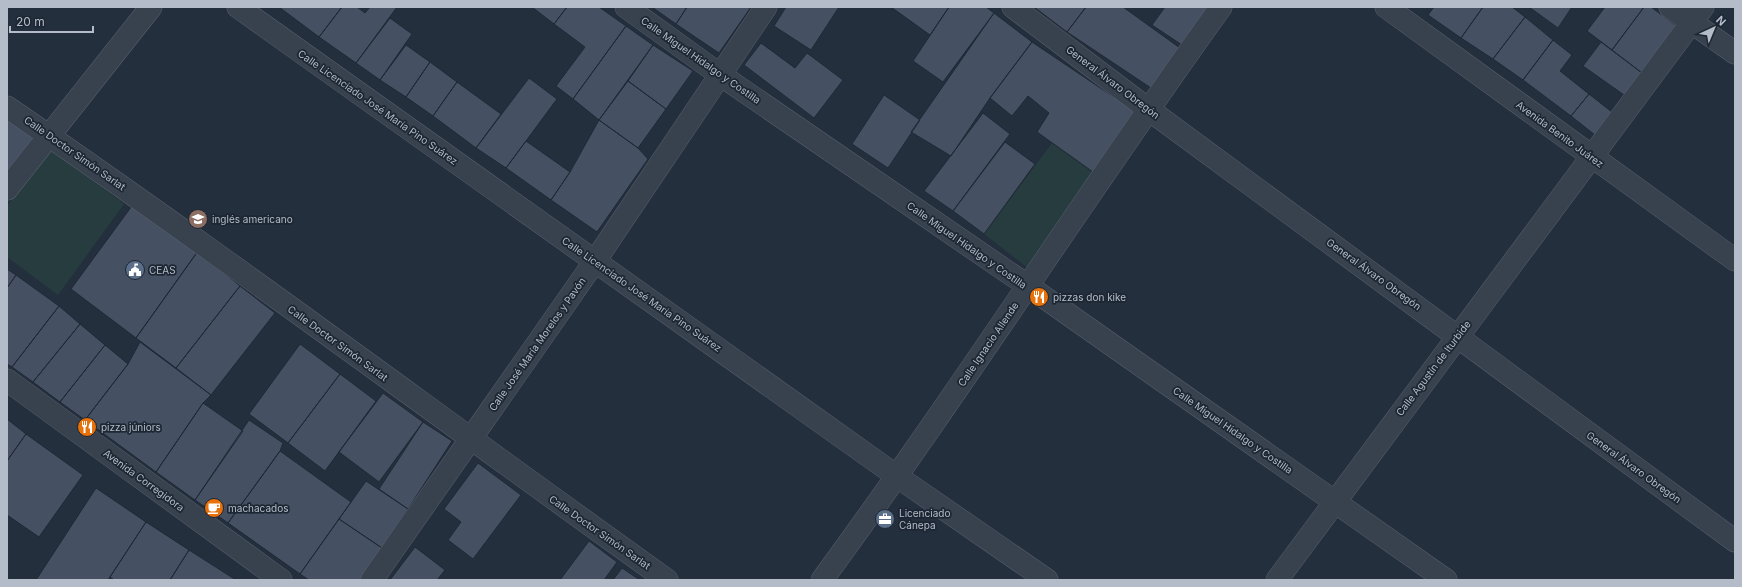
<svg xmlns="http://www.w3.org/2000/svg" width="1742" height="587" font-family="Inter,sans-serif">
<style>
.green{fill:#263c3f}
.building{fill:#455162;stroke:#1f2835}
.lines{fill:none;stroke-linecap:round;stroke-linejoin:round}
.minor-casing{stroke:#565f6c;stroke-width:23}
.minor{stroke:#38414e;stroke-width:22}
.labels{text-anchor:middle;stroke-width:3.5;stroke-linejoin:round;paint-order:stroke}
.street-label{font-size:10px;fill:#b4bcc9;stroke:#1d2633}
.poi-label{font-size:10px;fill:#b4bcc9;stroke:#1d2633;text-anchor:start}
</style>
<rect width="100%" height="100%" fill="#242f3e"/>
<path class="green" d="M1052 143 1093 172 1028 268 984 234Z
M49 149 124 204 58 295 7 257V206Z"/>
<path class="building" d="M279 7H342L319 37Z
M342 7H357L365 13 370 7H397L356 63 319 37Z
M532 7H567L554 24Z
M567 7H599L626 26 573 99 556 86 585 47 554 24Z
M652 7H687L676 24Z
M687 7H751L719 53 676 24Z
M786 7H839L811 50 774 26Z
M891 7H949L930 35Z
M949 7H986L994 13 943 82 913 61Z
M1034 7H1086L1067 32Z
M1086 7H1123L1180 48 1151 88 1067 32Z
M1165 7H1208L1182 45 1152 25Z
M1434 7H1483L1461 38 1428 15Z
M1483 7H1512L1525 17 1493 59 1461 38Z
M1529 7H1572L1558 28Z
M1605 7H1644L1612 50 1587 31Z
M1644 7H1651L1678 27 1642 73 1612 50Z
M994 13 1032 42 990 98 951 156 911 132Z
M1525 17 1553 40 1523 80 1493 59Z
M390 18 412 34 380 80 356 63Z
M626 26 653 45 599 120 573 99Z
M1553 40 1572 55 1560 71 1589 94 1571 116 1523 80Z
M1032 42 1136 112 1093 172 1037 132 1049 113 1028 96 1012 116 990 98Z
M1601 42 1642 73 1624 95 1583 66Z
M761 43 795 68 807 53 843 80 814 118 744 65Z
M406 45 430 62 406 97 380 80Z
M653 45 693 71 666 109 628 81Z
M430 62 457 82 433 116 406 97Z
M529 78 557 99 506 168 476 148Z
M628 81 666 109 638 148 599 120Z
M457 82 501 114 476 148 433 116Z
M1589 94 1617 116 1600 139 1571 116Z
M884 95 920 120 888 168 852 144Z
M983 113 1010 134 953 211 924 191Z
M7 117 36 139 7 175Z
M599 120 638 148 648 159 597 232 551 200 570 172Z
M526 141 570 172 551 200 506 168Z
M1005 142 1035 164 984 234 953 211Z
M134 203 198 251 136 338 71 289Z
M198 251 240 286 176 368 136 338Z
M7 269 16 275 7 288Z
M16 275 59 306 12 367 7 364V288Z
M240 286 275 313 211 395 176 368Z
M59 306 80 324 33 382 12 367Z
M80 324 105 345 60 402 33 382Z
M140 342 211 395 203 403 156 472 85 420 128 364Z
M300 344 340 374 288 443 249 414Z
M105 345 128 364 85 420 60 402Z
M340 374 376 401 325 471 288 443Z
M383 393 423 422 379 482 339 452Z
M203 403 243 431 195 500 156 472Z
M7 419 26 434 7 461Z
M249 420 283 443 280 451 228 523 195 500Z
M423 422 452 441 408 509 379 489Z
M26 434 83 475 39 537 7 515V461Z
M280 451 351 502 300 574 228 523Z
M478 463 521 495 473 559 448 540 461 522 444 509Z
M366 481 408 509 382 548 339 519Z
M96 488 146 522 108 580H36Z
M339 519 382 548 361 580H309L300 574Z
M146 522 189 550 170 580H114L110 577Z
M589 541 617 562 604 580H560Z
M415 547 445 570 437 580H390Z
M189 550 236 580H170Z
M622 568 640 580H613Z"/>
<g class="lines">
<g class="minor-casing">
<path id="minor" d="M238 7 898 477 1047 580
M626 7 719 74 1028 286 1446 580
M1013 7 1148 109 1735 541
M1386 7 1735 260
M1670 7 1735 53
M7 107C230 260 447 423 667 580
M7 189 151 7
M7 380 281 580
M372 580 595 261 766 7
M822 580C960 392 1085 196 1221 7
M1277 580 1703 7"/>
</g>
<use href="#minor" class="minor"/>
</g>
<defs>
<g id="school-disc" transform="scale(1)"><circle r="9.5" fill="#8d6e63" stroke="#1d2633"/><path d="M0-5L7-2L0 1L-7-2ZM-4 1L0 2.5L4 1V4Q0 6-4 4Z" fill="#fff"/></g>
<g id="civic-disc" transform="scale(1)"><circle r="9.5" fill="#5c6f8a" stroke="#1d2633"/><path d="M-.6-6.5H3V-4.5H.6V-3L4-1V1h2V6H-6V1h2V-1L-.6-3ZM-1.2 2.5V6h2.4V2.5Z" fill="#fff"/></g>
<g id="restaurant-disc" transform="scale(1)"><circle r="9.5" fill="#e8710a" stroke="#1d2633"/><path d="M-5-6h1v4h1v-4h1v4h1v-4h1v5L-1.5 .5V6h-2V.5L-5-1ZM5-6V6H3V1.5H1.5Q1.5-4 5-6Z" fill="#fff"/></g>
<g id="cafe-disc" transform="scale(1)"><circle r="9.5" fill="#e8710a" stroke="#1d2633"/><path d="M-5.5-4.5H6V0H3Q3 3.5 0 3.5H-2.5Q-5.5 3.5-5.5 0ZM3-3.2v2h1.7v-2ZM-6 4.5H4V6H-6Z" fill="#fff"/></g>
<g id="office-disc" transform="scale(1)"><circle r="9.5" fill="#5c6f8a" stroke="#1d2633"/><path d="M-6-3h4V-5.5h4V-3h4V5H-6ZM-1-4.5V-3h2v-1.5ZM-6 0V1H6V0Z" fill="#fff"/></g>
</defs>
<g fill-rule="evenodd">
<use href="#school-disc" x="198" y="219"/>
<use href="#civic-disc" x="135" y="270"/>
<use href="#restaurant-disc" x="1039" y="297"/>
<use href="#restaurant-disc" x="87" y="427"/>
<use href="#cafe-disc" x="214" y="508"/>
<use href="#office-disc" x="885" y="519"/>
</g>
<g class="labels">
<g class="street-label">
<text transform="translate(701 60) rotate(35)" y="4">Calle Miguel Hidalgo y Costilla</text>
<text transform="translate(1113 82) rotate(37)" y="4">General Álvaro Obregón</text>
<text transform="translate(378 107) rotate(35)" y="4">Calle Licenciado José María Pino Suárez</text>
<text transform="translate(1560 134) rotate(36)" y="4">Avenida Benito Juárez</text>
<text transform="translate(75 153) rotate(35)" y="4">Calle Doctor Simón Sarlat</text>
<text transform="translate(967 245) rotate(35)" y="4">Calle Miguel Hidalgo y Costilla</text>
<text transform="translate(1374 274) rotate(36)" y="4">General Álvaro Obregón</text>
<text transform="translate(642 294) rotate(35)" y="4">Calle Licenciado José María Pino Suárez</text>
<text transform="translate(338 343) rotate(36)" y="4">Calle Doctor Simón Sarlat</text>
<text transform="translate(537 344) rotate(-55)" y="4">Calle José María Morelos y Pavón</text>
<text transform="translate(988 344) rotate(-56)" y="4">Calle Ignacio Allende</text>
<text transform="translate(1433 368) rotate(-53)" y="4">Calle Agustín de Iturbide</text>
<text transform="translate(1233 430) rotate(35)" y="4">Calle Miguel Hidalgo y Costilla</text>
<text transform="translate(1634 467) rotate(36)" y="4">General Álvaro Obregón</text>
<text transform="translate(144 480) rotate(36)" y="4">Avenida Corregidora</text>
<text transform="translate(600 532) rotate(35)" y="4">Calle Doctor Simón Sarlat</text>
</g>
<g class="poi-label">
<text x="212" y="223">inglés americano</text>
<text x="149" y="274">CEAS</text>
<text x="1053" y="301">pizzas don kike</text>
<text x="101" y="431">pizza júniors</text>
<text x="228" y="512">machacados</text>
<text x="899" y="517">Licenciado<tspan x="899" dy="12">Cánepa</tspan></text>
</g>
</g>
<rect width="1742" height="587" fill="none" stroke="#b4bcc9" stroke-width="16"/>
<g transform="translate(1714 28) rotate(44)" stroke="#1d2633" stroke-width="3" paint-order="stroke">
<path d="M0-3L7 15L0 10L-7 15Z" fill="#b4bcc9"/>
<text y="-6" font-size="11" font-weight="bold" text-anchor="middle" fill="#b4bcc9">N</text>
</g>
<path d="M10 26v6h83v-6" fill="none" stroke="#b4bcc9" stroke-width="2"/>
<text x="16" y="26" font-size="12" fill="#b4bcc9" stroke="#1d2633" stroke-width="3" paint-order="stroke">20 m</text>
</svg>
